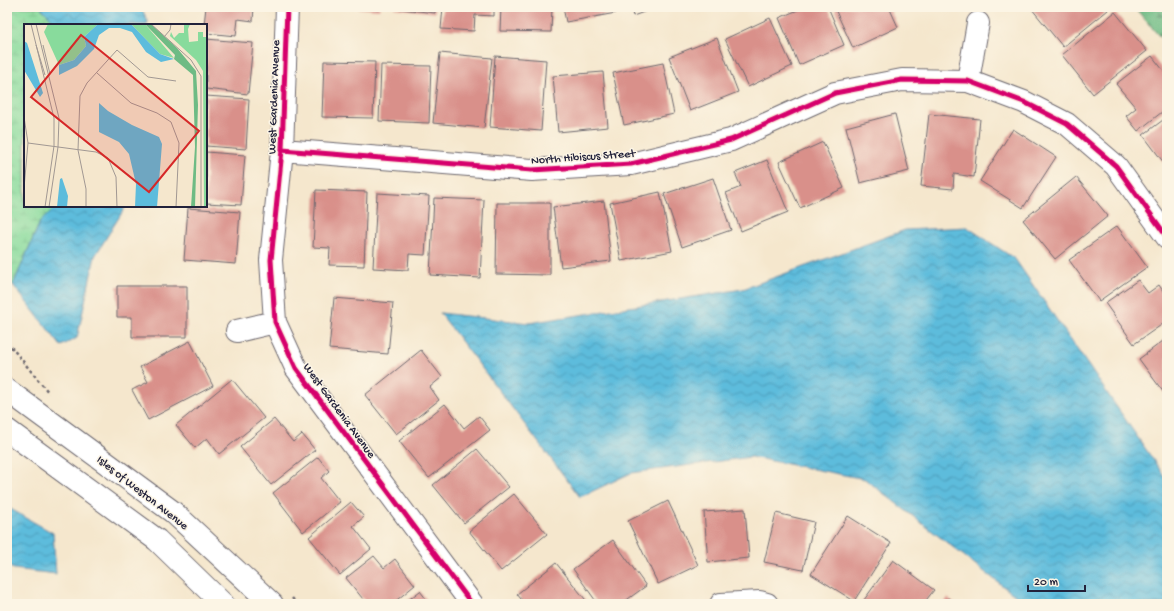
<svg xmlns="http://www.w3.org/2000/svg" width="1174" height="611" font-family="'Gochi Hand',sans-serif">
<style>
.forest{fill:url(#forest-firs);stroke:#486e60}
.wetland{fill:url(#wetland-marsh);stroke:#557e6c}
.water{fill:url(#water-waves);stroke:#406f8c}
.building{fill:#d9908a}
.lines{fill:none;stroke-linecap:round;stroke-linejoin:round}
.minor-casing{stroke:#6c676e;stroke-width:24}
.path{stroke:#6c676e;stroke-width:2.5;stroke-dasharray:3 3;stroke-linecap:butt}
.minor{stroke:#fff;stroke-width:22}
.cycleway-casing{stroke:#fcf5e5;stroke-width:8}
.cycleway{stroke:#d6006c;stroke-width:5}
.labels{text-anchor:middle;stroke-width:3;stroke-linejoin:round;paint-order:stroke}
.street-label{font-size:12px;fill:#22223b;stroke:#fcf5e5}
.inset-road{fill:none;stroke:#a19893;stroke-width:1}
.view{fill:#d62828;fill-opacity:0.15;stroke:#d62828;stroke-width:2}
.inset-edge{fill:none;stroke:#22223b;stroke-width:2}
</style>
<defs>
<pattern id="forest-firs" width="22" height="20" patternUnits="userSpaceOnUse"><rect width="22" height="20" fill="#6ebb84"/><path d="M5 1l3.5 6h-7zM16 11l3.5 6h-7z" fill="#5a986d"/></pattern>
<pattern id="wetland-marsh" width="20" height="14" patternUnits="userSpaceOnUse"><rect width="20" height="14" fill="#88db9c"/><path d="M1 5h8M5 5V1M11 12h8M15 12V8" fill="none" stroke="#75bc87"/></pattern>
<pattern id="water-waves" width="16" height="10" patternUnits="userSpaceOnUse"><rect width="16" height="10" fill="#5dbcdc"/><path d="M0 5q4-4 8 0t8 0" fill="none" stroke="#4c98b4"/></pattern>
</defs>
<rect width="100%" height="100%" fill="#fcf5e5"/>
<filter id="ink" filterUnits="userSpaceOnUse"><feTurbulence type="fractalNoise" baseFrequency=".025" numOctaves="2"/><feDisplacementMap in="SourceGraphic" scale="8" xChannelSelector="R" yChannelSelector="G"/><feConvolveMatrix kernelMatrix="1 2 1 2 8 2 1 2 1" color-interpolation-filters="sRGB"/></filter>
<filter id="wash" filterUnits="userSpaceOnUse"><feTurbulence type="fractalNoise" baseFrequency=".012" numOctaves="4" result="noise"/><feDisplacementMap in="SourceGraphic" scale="16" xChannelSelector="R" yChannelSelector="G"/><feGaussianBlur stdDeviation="0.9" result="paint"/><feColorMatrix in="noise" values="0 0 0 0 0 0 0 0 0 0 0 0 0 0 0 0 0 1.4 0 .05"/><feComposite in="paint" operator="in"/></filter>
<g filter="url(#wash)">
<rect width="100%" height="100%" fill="#f5e7cd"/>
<path class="forest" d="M1134 7H1167V45Z"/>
<path class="wetland" d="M7 7H40L58 25H25V206H56L40 222 13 285 7 282Z"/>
<path class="water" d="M40 7H141L148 22 147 25H58Z
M56 206H126L95 256 77 338 61 346 13 285 40 222Z
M967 227 1015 259 1167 480V604H1026L865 479 751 457 631 473 580 497 440 313 529 323 743 289 905 230Z
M7 507 53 533 56 574 14 569 7 566Z"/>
<g id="blocks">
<path class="building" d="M206 7H254L253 21 238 19 236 36 206 33V25H204Z
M355 7H380L379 10 355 8Z
M394 7H435V13L394 8Z
M443 7H494V16L475 15 474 31 441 29Z
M501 7H552L551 32 500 31Z
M563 7H615L616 13 566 22Z
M630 7H658L633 16Z
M805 7H828L844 45 799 65 779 18Z
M834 7H889L898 27 853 48Z
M1032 7H1106L1108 10 1063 47 1031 8Z
M1115 12 1147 51 1093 94 1062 55Z
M770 18 792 66 748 87 725 39Z
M717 38 738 92 690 111 669 57Z
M206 39 253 43 248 94 206 89Z
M440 53 492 58 484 128 433 123Z
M495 56 546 60 541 131 490 127Z
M1152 56 1167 75V108L1138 131 1126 116 1136 108 1116 84Z
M324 61 375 62 373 118 322 117Z
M663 63 674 114 624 125 613 73Z
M381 65 431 66 429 123 379 121Z
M603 72 608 127 558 132 553 76Z
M206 96 249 99 246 149 206 146Z
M895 114 909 171 860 183 846 127Z
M929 114 980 119 974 177 954 174 953 189 921 186Z
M1167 117V167L1143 135Z
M1013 129 1056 157 1023 208 980 181Z
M823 142 844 188 800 208 779 162Z
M206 152 245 155 241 205 206 203Z
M767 160 788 212 741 231 726 193 741 187 735 173Z
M1076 177 1108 216 1055 259 1023 220Z
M713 178 731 230 682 247 664 194Z
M316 190 367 192 364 266 329 265 330 248 313 247Z
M660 192 672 251 621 261 610 203Z
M377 193 429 196 425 255 409 254 408 270 373 268Z
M434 198 484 200 480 278 430 275Z
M604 201 611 261 561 267 553 207Z
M497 203H550V275L496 274Z
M188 208 240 212 236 264 184 260Z
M1117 226 1147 267 1099 301 1069 260Z
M1138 280 1148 293 1159 285 1167 297V321L1134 344 1105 303Z
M117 286H187V337H132V317H117Z
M334 298 393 303 388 354 329 349Z
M1167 338V397L1139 359Z
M190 341 213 386 148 420 132 390 148 382 140 367Z
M421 350 442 377 430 387 439 400 396 434 365 395Z
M232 379 264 418 219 454 207 438 195 448 176 425Z
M445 404 464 428 479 416 490 430 429 478 399 441Z
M274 419 293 442 302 434 315 450 271 485 240 447Z
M477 449 509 487 464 523 433 485Z
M318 457 329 471 321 478 340 502 303 532 273 493Z
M514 494 547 534 501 571 469 531Z
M668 501 698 565 658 584 628 521Z
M351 502 364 517 353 526 371 549 340 575 309 537Z
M745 509 749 558 708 562 704 512Z
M776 513 814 522 803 570 764 562Z
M848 516 891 543 854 601 811 574Z
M613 540 646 586 621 604H598L573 569Z
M374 556 384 568 395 559 415 585 392 604H367L346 578Z
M893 560 934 590 923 604H861Z
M556 563 589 604H525L517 594Z
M420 591 430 604H403Z
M948 598 956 604H943Z"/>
</g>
</g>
<g filter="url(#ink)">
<use href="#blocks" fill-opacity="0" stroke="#6c676e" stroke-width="1"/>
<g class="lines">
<g class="minor-casing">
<path id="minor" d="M287 7 282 150 271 260 275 322 296 368 472 604
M968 81 978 23
M282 150 532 170 631 164 731 140 835 93 902 80 968 81 1024 102 1067 124 1116 166 1167 237
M237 331 275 322
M7 390 173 512 272 604
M7 430 157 540 223 604
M721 604 760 602 767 604"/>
</g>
<path class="path" d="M7 342 49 393
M292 598 297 604"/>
<use href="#minor" class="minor"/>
<g class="cycleway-casing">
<path id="cycleway" d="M287 7 282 150 271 260 275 322 296 368 472 604
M282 150 532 170 631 164 731 140 835 93 902 80 968 81 1024 102 1067 124 1116 166 1167 237"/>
</g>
<use href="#cycleway" class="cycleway"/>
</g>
</g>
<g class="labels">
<g class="street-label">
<text transform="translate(273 97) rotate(-88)" y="4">West Gardenia Avenue</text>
<text transform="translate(583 156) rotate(-4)" y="4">North Hibiscus Street</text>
<text transform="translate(340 410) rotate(54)" y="4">West Gardenia Avenue</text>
<text transform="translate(143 492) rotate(38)" y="4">Isles of Weston Avenue</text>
</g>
</g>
<g transform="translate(24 24)">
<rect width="183" height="183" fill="#f5e7cd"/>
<path d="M160 0H166L164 5 165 18 174 17V8H179V13H183V183H180L179 47 172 36 146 12 147 8 150 14 155 9H160Z" fill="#88db9c"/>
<path d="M121 0H127L153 24 172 47 174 81 171 183H167L171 123 169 51 150 35 151 31Z" fill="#6ebb84"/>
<path d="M24 0H74L60 13 62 22 50 36 35 41 20 8ZM107 0H121L150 34 136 30Z" fill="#88db9c"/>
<path d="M74 0H107L136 30 150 35 137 38 122 28 108 8 96 4H85L75 11 70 25 53 42 35 51V41L50 36 62 22 60 13ZM0 17 3 19 19 69 16 73 0 46ZM75 79 84 87 108 101 135 113 138 120 133 183H111L112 160 105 130 95 118 75 108ZM38 154 44 172 43 183H33L36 155Z" fill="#5dbcdc"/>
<path class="inset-road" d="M7 0 30 94V122L21 183M12 0 35 94 34 123 25 183M127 0 167 36 177 52V183M140 13 146 6 147 0M12 21 21 51M19 21 26 50M73 49 107 79 133 89 147 98 155 119 152 183M0 93 4 119 0 164M4 119 72 128 84 134 92 153 93 183M62 183V165L54 126 56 72 63 59 93 26 124 53 152 57"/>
<path class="view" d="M57 11 175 107 125 168 7 73Z"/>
<rect width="183" height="183" class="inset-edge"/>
</g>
<rect width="1174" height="611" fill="none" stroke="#fcf5e5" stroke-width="24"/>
<path d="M1028 585v6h57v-6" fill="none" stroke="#22223b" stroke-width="2"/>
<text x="1034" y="585" font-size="12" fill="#22223b" stroke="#fcf5e5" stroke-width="3" paint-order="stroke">20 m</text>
</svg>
